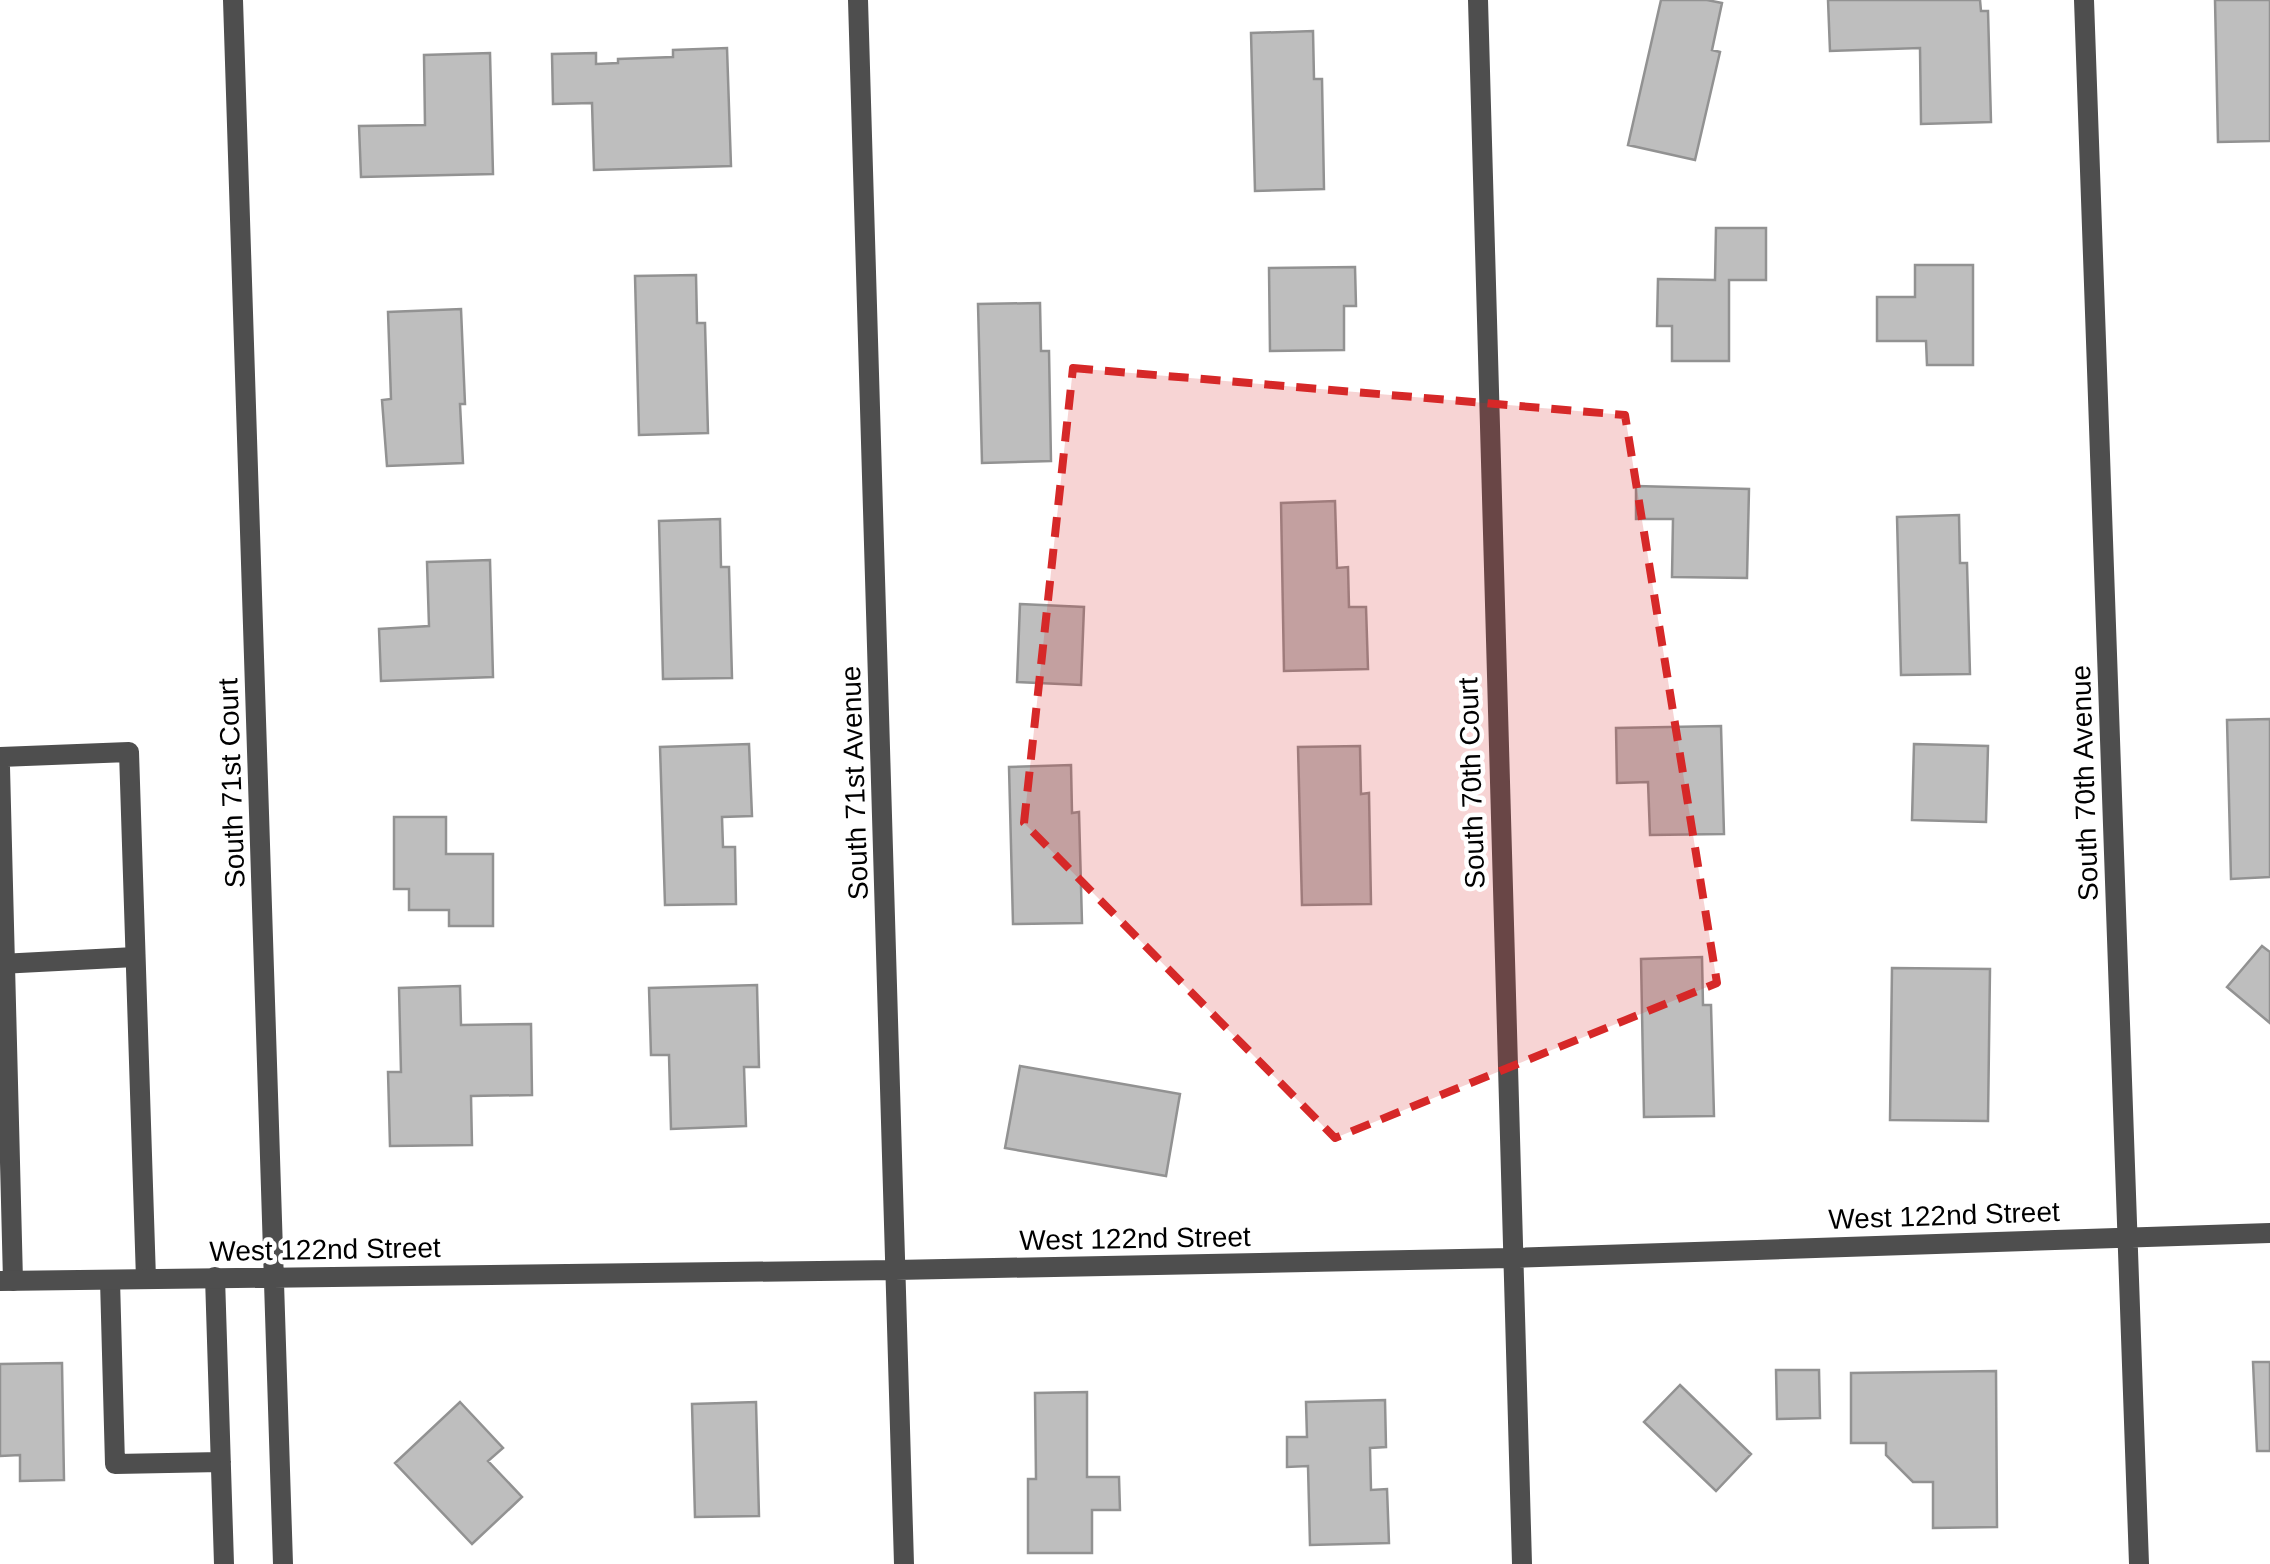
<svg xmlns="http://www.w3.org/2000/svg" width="2270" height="1564" font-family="Helvetica,sans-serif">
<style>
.building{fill:#bebebe;stroke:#929292;stroke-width:2.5}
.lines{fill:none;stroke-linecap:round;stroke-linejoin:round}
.lane{stroke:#4e4e4e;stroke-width:20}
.street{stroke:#4e4e4e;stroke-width:20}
.marked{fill:#d62828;fill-opacity:0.2;stroke:#d62828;stroke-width:8;stroke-dasharray:20 12;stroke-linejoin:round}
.labels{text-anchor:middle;stroke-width:9;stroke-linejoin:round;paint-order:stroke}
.street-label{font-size:28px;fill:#000;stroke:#fff}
</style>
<rect width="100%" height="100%" fill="#fff"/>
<path class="building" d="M1661 0H1707L1722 3 1712 50 1720 52 1695 160 1628 145Z
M1828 0H1980L1981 11H1988L1991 122 1921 124 1920 48 1830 51Z
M2215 0H2270V141L2218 142Z
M1313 31 1314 79H1322L1324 189 1255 191 1251 33Z
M727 48 731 166 594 170 592 103 553 104 552 54 596 53V64L618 63V59L673 57V50Z
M490 53 493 174 361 177 359 126 425 125 424 55Z
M1716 228H1766V280H1729V361H1672V326H1657L1658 279 1715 280Z
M1915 265H1973V365H1927L1926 341H1877V297H1915Z
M1355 267 1356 306H1344V350L1270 351 1269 268Z
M696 275 697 323H705L708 433 639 435 635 276Z
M1040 303 1041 351H1049L1051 461 982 463 978 304Z
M461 309 465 404H460L463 463 387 466 382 400 391 399 388 312Z
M1636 486 1749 489 1747 578 1672 577 1673 519H1636Z
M1335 501 1337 568 1348 567 1349 607H1366L1368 669 1284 671 1281 503Z
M1959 515 1960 563H1967L1970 674 1901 675 1897 517Z
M720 519 721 567H729L732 678 663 679 659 521Z
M490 560 493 677 381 681 379 629 429 626 427 562Z
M1020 604 1084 607 1081 685 1017 682Z
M2270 719V877L2231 879 2227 720Z
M1721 726 1724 834 1650 835 1648 782 1617 783 1616 728Z
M749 744 752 816 722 817 723 847H735L736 904 665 905 660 747Z
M1914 744 1988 746 1986 822 1912 820Z
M1360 746 1361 794 1369 793 1371 904 1302 905 1298 747Z
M1071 765 1072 813 1079 812 1082 923 1013 924 1009 767Z
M394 817H446V854H493V926H449V910H409V889H394Z
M2262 946 2270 952V1023L2227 987Z
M1702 957 1703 1005H1711L1714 1116 1644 1117 1641 959Z
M1892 968 1990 969 1988 1121 1890 1120Z
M757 985 759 1067H744L746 1126 671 1129 669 1055H651L649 988Z
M460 986 461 1025 531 1024 532 1095 471 1096 472 1145 390 1146 388 1072H401L399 988Z
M1020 1066 1180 1094 1166 1176 1005 1148Z
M2253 1362H2270V1451H2257Z
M62 1363 64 1480 20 1481V1455L0 1456V1364Z
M1776 1370H1819L1820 1418 1777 1419Z
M1996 1371 1997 1527 1933 1528V1482H1913L1886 1455V1443H1851V1373Z
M1680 1385 1751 1454 1716 1491 1644 1422Z
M1087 1392V1477H1119L1120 1510H1092V1553H1028V1479H1036L1035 1393Z
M1385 1400 1386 1447 1370 1448 1371 1490 1387 1489 1389 1543 1310 1545 1308 1466 1287 1467V1437H1307L1306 1402Z
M460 1402 503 1448 488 1461 522 1497 472 1544 395 1463Z
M756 1402 759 1516 695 1517 692 1404Z"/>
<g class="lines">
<path class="lane" d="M0 757 129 752 146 1279
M0 767 13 1281
M0 964 135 957
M215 1277 224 1564
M110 1280 115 1464 221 1462"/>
<path class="street" d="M233 0 283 1564
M858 0 904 1564
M1478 0 1522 1564
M2084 0 2139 1564
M0 1281 895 1270 1511 1258 2270 1233"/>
</g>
<path class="marked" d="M1073 368 1625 415 1717 983 1335 1138 1024 823Z"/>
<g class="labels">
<g class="street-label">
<text transform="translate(231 783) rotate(-92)" y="10">South 71st Court</text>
<text transform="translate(854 783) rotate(-92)" y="10">South 71st Avenue</text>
<text transform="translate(1471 783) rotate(-92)" y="10">South 70th Court</text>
<text transform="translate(2084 783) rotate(-92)" y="10">South 70th Avenue</text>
<text transform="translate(1944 1215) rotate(-2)" y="10">West 122nd Street</text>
<text transform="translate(1135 1238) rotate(-1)" y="10">West 122nd Street</text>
<text transform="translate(325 1249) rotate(-1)" y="10">West 122nd Street</text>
</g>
</g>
</svg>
